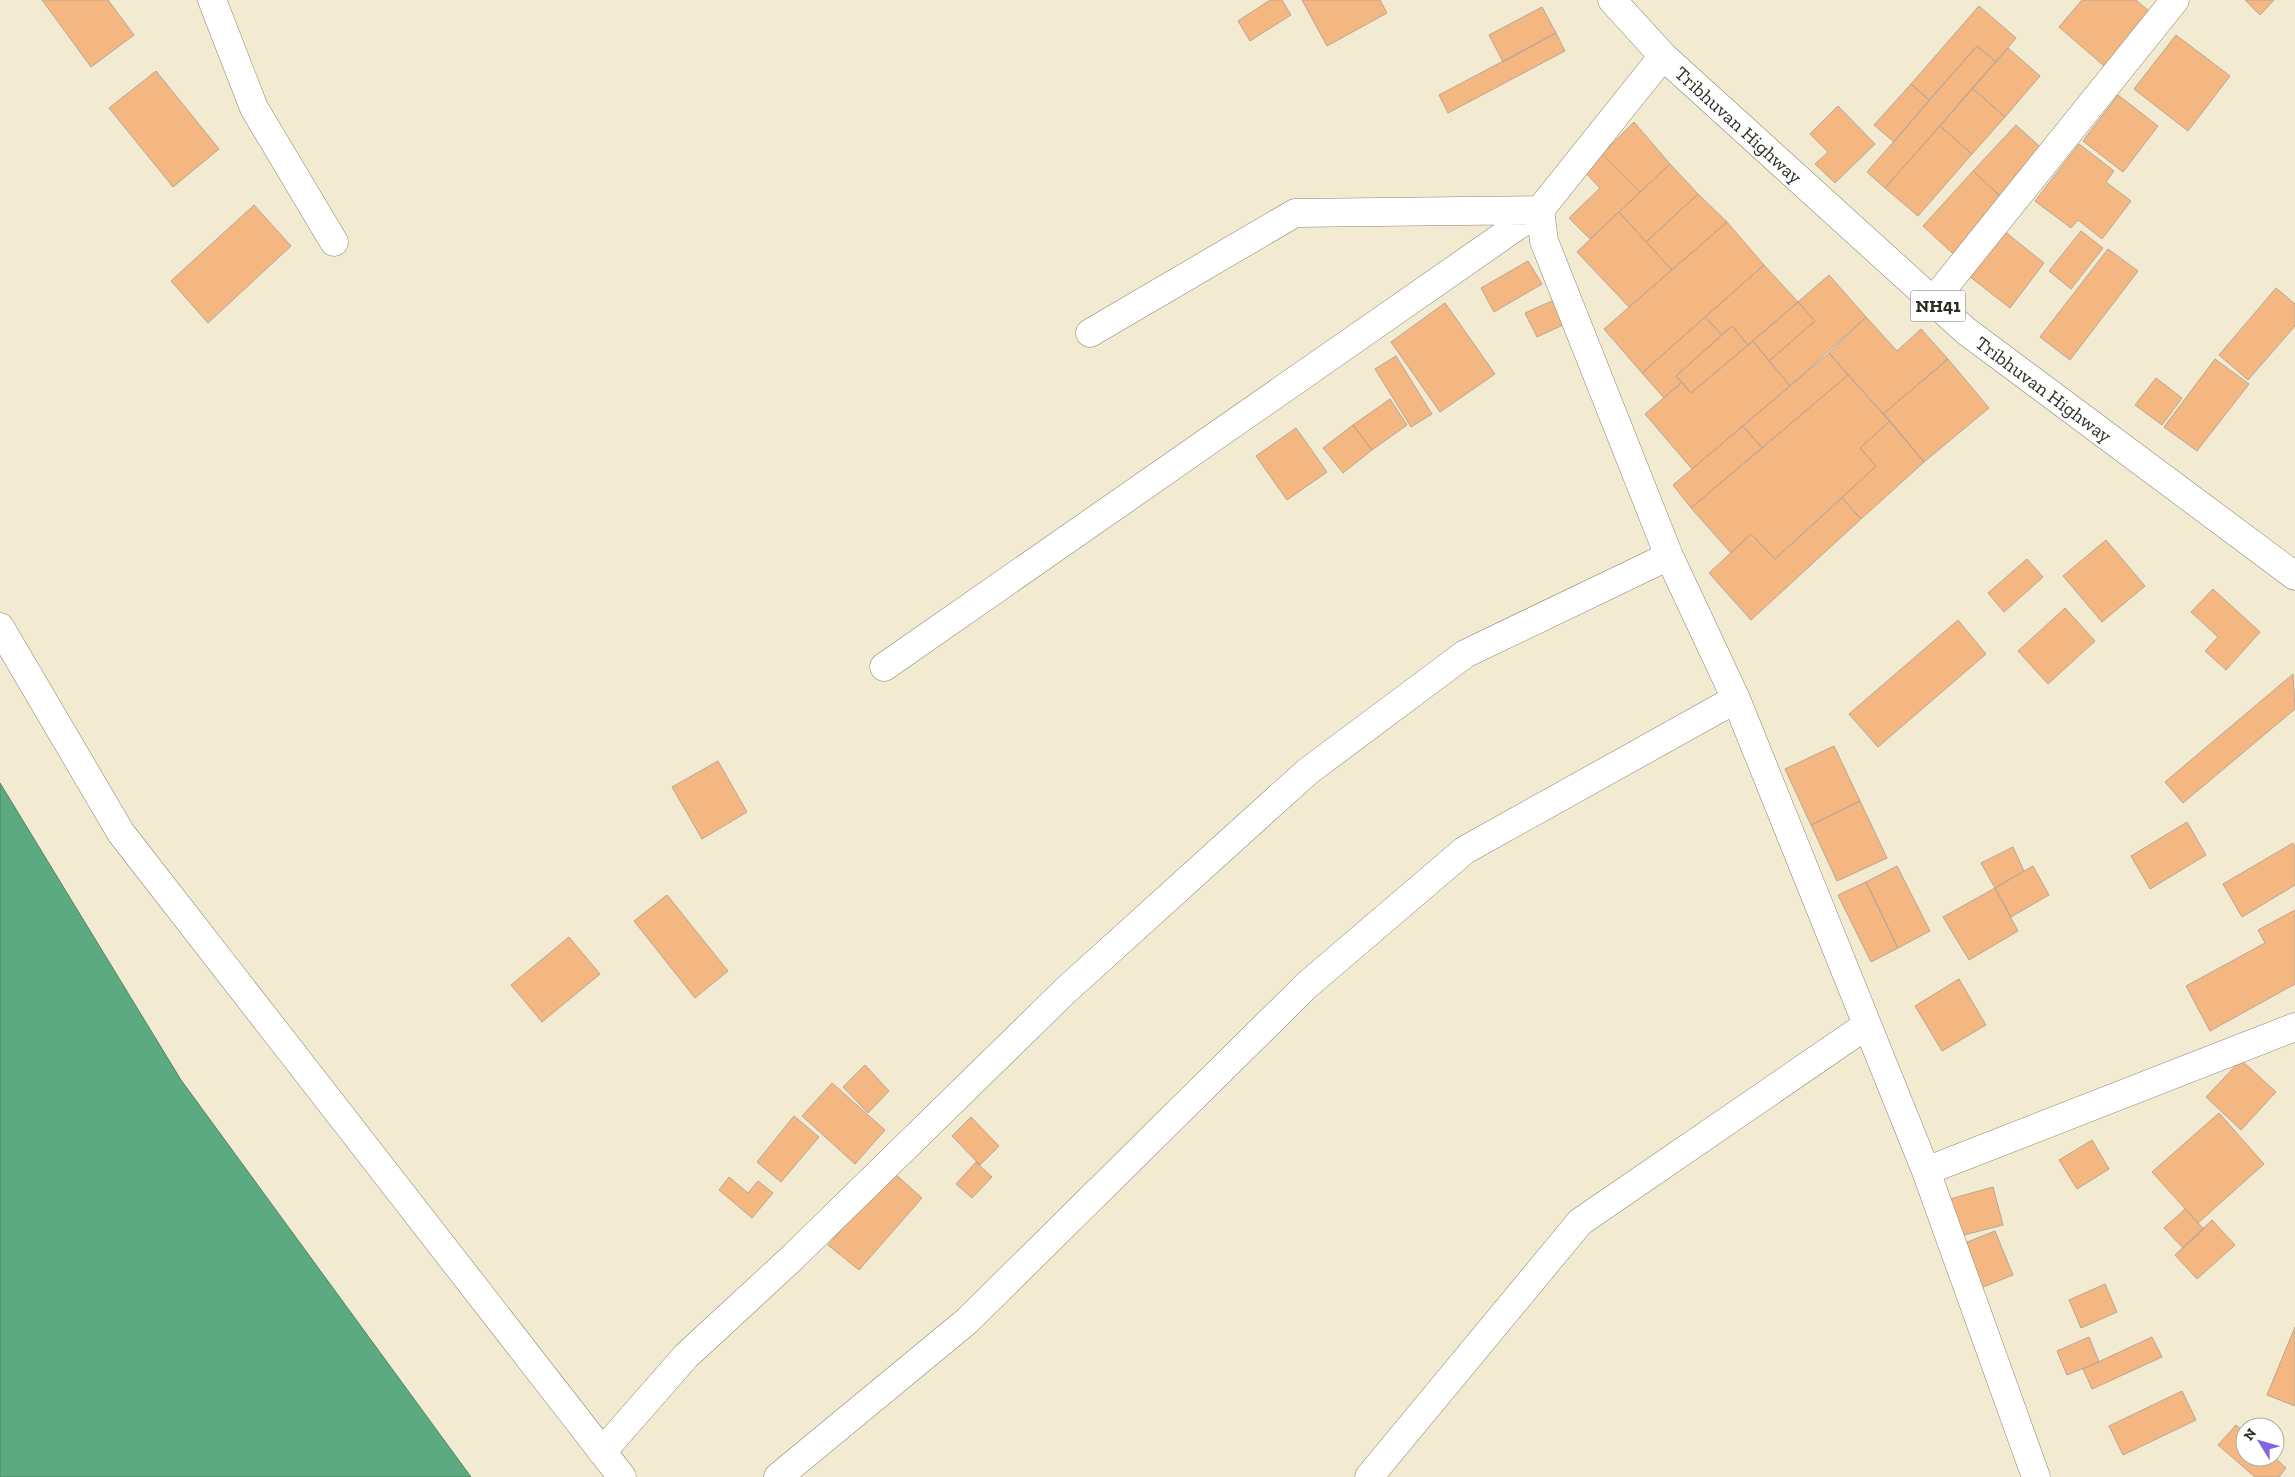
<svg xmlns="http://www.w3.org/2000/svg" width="2295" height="1477" font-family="'Zilla Slab',serif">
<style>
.water{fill:#5caa81;stroke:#4e8465}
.building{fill:#f5b781;stroke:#b9a593}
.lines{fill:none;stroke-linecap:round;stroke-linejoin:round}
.minor-casing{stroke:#8a846c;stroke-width:29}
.primary-casing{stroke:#8a846c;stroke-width:29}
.minor{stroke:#fff;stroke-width:28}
.primary{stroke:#fff;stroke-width:28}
.labels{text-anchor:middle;stroke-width:4;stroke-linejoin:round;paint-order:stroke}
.shield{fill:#fff;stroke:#6d6b65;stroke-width:1}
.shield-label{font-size:18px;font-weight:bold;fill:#2f2c23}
.street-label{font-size:19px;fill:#2f2c23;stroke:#fff}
</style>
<rect width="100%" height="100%" fill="#f2ebd1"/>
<path class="water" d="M0 783 181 1080 471 1477H0Z"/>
<path class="building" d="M42 0H108L134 35 91 67Z
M1270 0H1282L1291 15 1250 41 1238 21Z
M1302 0H1380L1387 13 1327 46Z
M2082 0H2136L2156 17 2110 71 2059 27Z
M2245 0H2274L2260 15Z
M1979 6 2016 38 1996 62 1977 46 1929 100 1911 84Z
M1542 7 1556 33 1503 62 1489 35Z
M1556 33 1565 51 1448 113 1439 95Z
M2176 35 2230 76 2188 131 2134 89Z
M1977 46 1996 62 1885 188 1867 172Z
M2008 48 2040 76 2005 117 1972 88Z
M156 71 219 149 173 187 109 108Z
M1911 84 1929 100 1894 142 1874 125Z
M1972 88 2005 117 1972 154 1940 126Z
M2118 95 2158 126 2123 172 2083 141Z
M1838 106 1875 144 1835 183 1815 164 1828 152 1810 134Z
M1634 122 1670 164 1640 192 1602 154Z
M2016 125 2057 162 2014 209 1973 171Z
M1940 126 1972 154 1918 216 1885 188Z
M2079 144 2114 171 2106 182 2131 201 2102 239 2078 220 2071 228 2035 201Z
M1602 154 1640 192 1590 239 1569 218 1600 188 1584 171Z
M1670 164 1698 194 1646 242 1619 212Z
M1973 171 2014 209 1964 264 1923 226Z
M1698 194 1727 222 1672 270 1646 242Z
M254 205 291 246 208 323 171 281Z
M1619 212 1672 270 1629 307 1577 252Z
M1727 222 1764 265 1642 373 1604 329Z
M2004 231 2044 263 2010 308 1969 276Z
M2081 231 2103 248 2071 289 2049 271Z
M2108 249 2138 271 2070 360 2040 337Z
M1528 261 1542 284 1494 312 1481 288Z
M1764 265 1798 302 1748 345 1732 326 1722 335 1705 317Z
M1829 275 1866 317 1790 386 1769 361 1815 321 1798 302Z
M2276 288 2295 304V326L2248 380 2219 355Z
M1554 300 1565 324 1537 337 1525 313Z
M1798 302 1815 321 1769 361 1753 341Z
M1445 303 1495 374 1440 412 1391 342Z
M1705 317 1722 335 1676 376 1682 382 1664 398 1642 373Z
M1866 317 1897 351 1921 329 1948 359 1883 414 1829 353Z
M1732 326 1748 345 1691 393 1676 376Z
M1753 341 1790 386 1692 469 1645 414 1682 382 1691 393Z
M1829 353 1848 375 1762 448 1743 426Z
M1396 356 1432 414 1411 427 1375 369Z
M1948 359 1989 408 1924 462 1883 414Z
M2215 359 2249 384 2197 451 2164 427Z
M1848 375 1890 421 1860 448 1876 466 1775 559 1751 534 1731 553 1691 508Z
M2156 378 2182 398 2162 425 2135 405Z
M1390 399 1407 425 1372 450 1353 425Z
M1890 421 1924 462 1861 519 1842 498 1876 466 1860 448Z
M1353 425 1372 450 1343 473 1323 448Z
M1743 426 1762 448 1691 508 1673 485Z
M1296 428 1327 472 1287 500 1256 456Z
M1842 498 1861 519 1751 620 1709 573 1751 534 1775 559Z
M2106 540 2145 586 2102 622 2063 576Z
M2027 559 2043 577 2004 612 1988 593Z
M2213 589 2260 632 2226 670 2205 651 2218 637 2191 612Z
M2065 608 2095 641 2048 684 2018 651Z
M1958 620 1986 654 1878 747 1849 714Z
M2293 674 2295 709 2183 803 2165 782Z
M1834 746 1860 801 1811 825 1785 769Z
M718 761 747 812 702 839 672 787Z
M1860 801 1887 858 1837 881 1811 825Z
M2187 822 2206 855 2150 889 2131 856Z
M2293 843 2295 847V885L2242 917 2223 884Z
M2013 847 2024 871 1995 888 1981 863Z
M1897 866 1930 931 1898 948 1866 882Z
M2033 866 2049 895 2011 917 1995 888Z
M1866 882 1898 948 1871 962 1838 895Z
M1995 888 2018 931 1969 960 1943 917Z
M667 895 728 971 695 998 634 921Z
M2295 910V984L2210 1031 2186 986 2265 943 2258 930Z
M569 937 600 974 542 1022 511 985Z
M1959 979 1986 1025 1942 1051 1915 1006Z
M2241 1060 2276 1092 2241 1130 2206 1097Z
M865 1065 889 1091 868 1113 843 1087Z
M832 1083 885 1130 855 1164 802 1116Z
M2219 1113 2264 1164 2198 1223 2152 1172Z
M794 1116 819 1137 781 1182 757 1162Z
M971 1117 999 1146 980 1165 952 1136Z
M2092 1140 2109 1169 2077 1189 2059 1160Z
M976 1162 992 1177 972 1198 956 1184Z
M893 1172 922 1198 859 1270 828 1245Z
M729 1177 748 1193 758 1181 773 1193 752 1218 719 1190Z
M1993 1187 2003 1225 1960 1236 1950 1199Z
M2185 1209 2204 1229 2183 1248 2164 1228Z
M2212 1220 2235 1245 2197 1279 2175 1255Z
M1995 1231 2013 1275 1978 1289 1960 1245Z
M2105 1284 2117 1312 2081 1328 2069 1300Z
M2295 1327V1406L2267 1395Z
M2089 1337 2099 1362 2067 1375 2057 1351Z
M2152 1337 2162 1357 2092 1389 2083 1369Z
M2182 1391 2196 1420 2123 1455 2109 1426Z
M2236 1425 2245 1433V1457H2274L2286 1468 2279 1477H2255L2218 1445Z"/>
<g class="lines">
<g class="minor-casing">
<path id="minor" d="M212 0 254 108 334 242
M1663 56 1540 210 1544 241 1669 556 1736 699 1926 1171 2036 1477
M1933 301 2175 0
M1090 333 1295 213 1540 210
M0 627 121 833 622 1477
M884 667 1540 210
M1926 1171 2295 1027
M602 1452 686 1356 792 1258 1065 991 1307 772 1465 654 1669 556
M778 1477 967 1321 1307 985 1465 850 1736 699
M1369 1477 1580 1222 1867 1025"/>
</g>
<g class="primary-casing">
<g id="primary">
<path id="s1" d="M1612 0 1663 56 1966 331 2295 576"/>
</g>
</g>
<use href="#minor" class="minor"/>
<use href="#primary" class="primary"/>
</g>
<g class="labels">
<rect class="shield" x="1910.5" y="290.5" width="55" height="31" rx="4"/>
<g class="shield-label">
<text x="1938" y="312">NH41</text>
</g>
<g class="street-label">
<text dy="7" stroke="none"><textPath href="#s1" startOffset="178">Tribhuvan Highway</textPath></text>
<text dy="7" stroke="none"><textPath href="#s1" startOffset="582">Tribhuvan Highway</textPath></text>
</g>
</g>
<g transform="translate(2260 1442) rotate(307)"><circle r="24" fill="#ffffff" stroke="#acaba7"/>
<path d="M0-4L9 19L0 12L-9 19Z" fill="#8564df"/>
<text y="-8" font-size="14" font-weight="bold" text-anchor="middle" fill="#2f2c23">N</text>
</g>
</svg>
